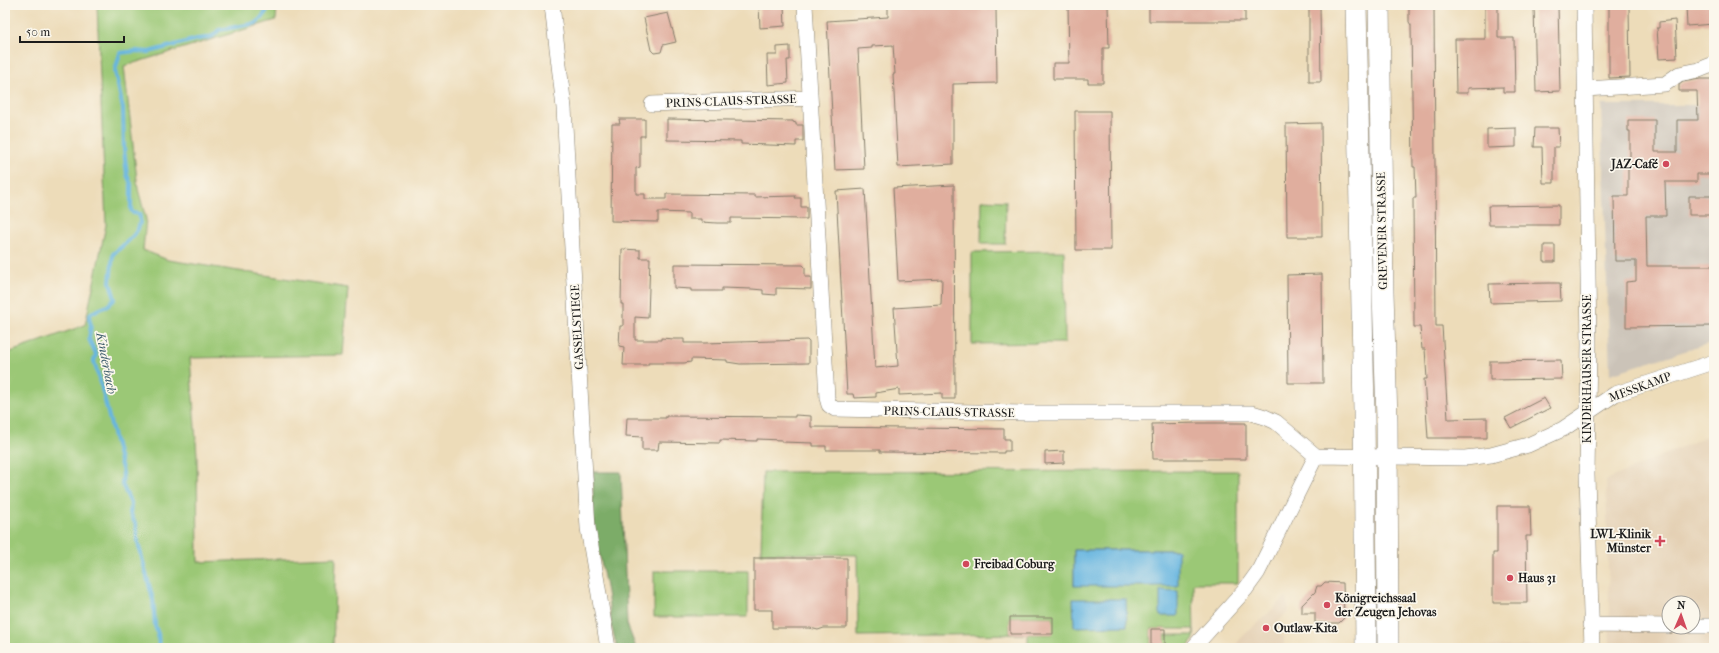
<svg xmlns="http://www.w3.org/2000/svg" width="1719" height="653" font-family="'IM FELL French Canon',serif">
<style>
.built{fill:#e4d0b4;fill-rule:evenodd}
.industrial{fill:#cbc3b8}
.green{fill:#9bc876;stroke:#5c7249;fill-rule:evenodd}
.forest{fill:#7cac67;stroke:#4c6442}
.water{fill:#66b5e0;stroke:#41687e}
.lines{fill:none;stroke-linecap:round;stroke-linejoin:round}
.stream{stroke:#66b5e0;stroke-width:4}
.building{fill:#e0ae9e}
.minor-casing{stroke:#847c6a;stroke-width:16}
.secondary-casing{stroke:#847c6a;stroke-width:22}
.minor{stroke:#fff;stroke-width:15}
.secondary{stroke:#fff;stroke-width:21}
.poi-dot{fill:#d1495b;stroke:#fbf7ec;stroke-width:1.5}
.labels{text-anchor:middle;stroke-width:3.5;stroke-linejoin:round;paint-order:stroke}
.street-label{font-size:12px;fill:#1c1c1c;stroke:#fbf7ec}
.poi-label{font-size:12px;font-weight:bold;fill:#1c1c1c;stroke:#fbf7ec;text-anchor:start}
.water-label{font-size:13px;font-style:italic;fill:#3a596a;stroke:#fbf7ec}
</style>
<rect width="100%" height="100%" fill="#fbf7ec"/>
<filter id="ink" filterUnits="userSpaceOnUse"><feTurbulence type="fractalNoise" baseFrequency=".025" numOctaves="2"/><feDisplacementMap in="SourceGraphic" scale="8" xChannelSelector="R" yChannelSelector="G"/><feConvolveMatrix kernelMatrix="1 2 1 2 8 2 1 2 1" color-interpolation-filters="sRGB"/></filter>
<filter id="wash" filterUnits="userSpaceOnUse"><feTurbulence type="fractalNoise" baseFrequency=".012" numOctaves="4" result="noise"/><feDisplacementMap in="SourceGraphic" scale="16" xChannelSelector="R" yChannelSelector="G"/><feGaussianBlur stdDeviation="0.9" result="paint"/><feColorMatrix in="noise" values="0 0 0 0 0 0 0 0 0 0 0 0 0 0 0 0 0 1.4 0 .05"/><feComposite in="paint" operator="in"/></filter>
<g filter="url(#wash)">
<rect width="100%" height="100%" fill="#eddcb9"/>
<path class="built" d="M1714 433V648H1610L1606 480ZM1669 603H1693V627H1669Z
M1286 597 1289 611 1279 621V635L1284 636V648H1233L1242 637Z
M1570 646 1573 648H1407V647Z"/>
<path class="industrial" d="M1601 105H1714V342L1610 374Z"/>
<path class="green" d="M97 5H277L276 20 124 66 138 189 146 219 143 250 168 260 348 288 343 355 190 358 197 455 198 562 336 557 333 648H5V354L85 325 106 225Z
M982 200 1006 201 1005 244H981Z
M1064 251 1065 343 972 344V252Z
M1238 471V583H1193L1194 639 1187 648H1165V635H1194V629H1151V648H1028V634L858 636 857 555 761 553 763 472ZM1074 550H1178L1074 586ZM1010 617H1053L1052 634H1010Z
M654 571H748V617H654Z"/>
<path class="forest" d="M593 472H621L627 624 636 648H617L612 628 607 592 593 522Z"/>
<path class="water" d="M1074 550H1178V586H1074Z
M1160 590 1178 591V616H1160Z
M1073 599H1126L1127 626 1074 627Z"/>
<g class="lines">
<path class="stream" d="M159 648 158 634 155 626 153 600 137 539 136 525 130 513 131 504 122 484 123 473 101 385 94 361 96 355 89 339 91 325 89 318 91 313 107 306 115 299 110 282 113 254C124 244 145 231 139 214L133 213 131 210V184L127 175 124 149 123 109 115 71 120 53 136 51 149 52 197 39 206 38 213 36 219 30 257 23 266 12 269 5"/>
</g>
<g id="blocks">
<path class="building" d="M759 5H784L785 26 760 28Z
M888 5H952V9H996L997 83 953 84V164L898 167 893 74H895L893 45 872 46V48L858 49 864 169 835 170 827 21 888 17Z
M1068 5H1108L1109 48H1103V83H1088V79H1053V63H1069Z
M1149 5H1245V21H1149Z
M1309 5H1320L1321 82H1309Z
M1409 5H1434L1436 326H1442L1448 419 1487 418V438H1428L1424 379H1427L1425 349H1422L1420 327H1414L1413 198H1416L1415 167H1413L1411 25 1409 22Z
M1485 5H1498V38H1514L1515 92H1503V87L1468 88V93H1456L1455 39H1485Z
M1534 5H1558L1560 91 1536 92Z
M1609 5H1629L1630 77 1609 78Z
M1714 5V24L1687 26 1686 6Z
M668 13 676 42 663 45 661 52 654 53 651 50 644 18Z
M1675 20 1677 58 1659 59 1657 28H1659V22Z
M790 46V60H787L788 83 768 85 767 55H777V47Z
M1700 79H1714V174H1697V182H1665L1666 216H1646L1647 266H1714V326L1626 327V282L1636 281V261H1615L1614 196H1628V166H1630V131H1628V120H1655V152H1677V120H1698L1697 91H1679V85L1683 82Z
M1075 111H1110L1111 250H1076Z
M619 119H645V136H640V167L636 168V194H645V199H666V194L755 195V197L796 196 795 198H801V207H807V219L731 218V223H717L701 222V219H689V213L658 212V222L611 221 612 124H620Z
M667 119 793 121V122L796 123V125H803V141H796V146L741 144V141L667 140Z
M1321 123 1322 237H1287L1286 124Z
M1516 128V147L1487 148V129Z
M1535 128H1558L1559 147H1554V183H1543L1542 147H1534Z
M954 185 955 399H942V393L899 395V389L876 393V397L854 398 853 394H847L836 191 865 189 875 368 898 366 894 308 941 305 942 279 898 281 893 188Z
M1689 196H1714V215H1689Z
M1559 205V225H1489L1488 206Z
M1544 245H1555V262H1544Z
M622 249 640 250V258H650L648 318 635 317V340H661V338L674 339H684V343H705L807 340 809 342V363L740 364 727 362V360L691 359V362L684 363H648V365H623L624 347 619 346 620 326H623V304H621Z
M674 264 803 265 805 267V277H811V289L776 288V295L763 294V290L752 289 722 288V291H691V289L674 288Z
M1322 274 1323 383H1288L1287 275Z
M1550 283H1560L1561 301 1490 303 1489 284Z
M1561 360 1562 379 1490 380V361Z
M1544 398 1550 408 1511 428 1505 418Z
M795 415 811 416V427L1004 429V439H1010V451H1004V453L880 452V450H826V446H813V443L782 442V440L757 439V441L720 440V443L659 442 658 450H642V437L626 436 627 418H666V416L795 417Z
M1199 423H1246V459H1153L1152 424Z
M1064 451V463L1045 464V452Z
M1497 506H1530L1531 536H1526L1527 603H1493V553H1497Z
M754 558H847V628H824L818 630 810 628H772V610H754Z
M1325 582 1343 583 1344 618 1339 623H1315V613H1302V605L1315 592 1317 586H1321Z
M1010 617H1053V634H1010Z
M1151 629H1165V648H1151Z"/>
</g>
</g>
<g filter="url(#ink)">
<use href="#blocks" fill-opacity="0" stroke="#847c6a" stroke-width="1"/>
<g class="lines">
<g class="minor-casing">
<path id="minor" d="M552 5 564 108 588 528 608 648
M805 5 827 398 829 405 835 409 1023 413H1252L1265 417 1276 422 1316 456 1465 458 1491 455 1528 445 1563 429 1615 394 1714 362
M1584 5 1589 344 1587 475 1592 648
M1586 89 1665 84 1679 74 1699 70 1714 64
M652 104 810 98
M1590 625 1669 626
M1693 626H1714
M1193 648 1245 590 1258 572 1316 456"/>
</g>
<g class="secondary-casing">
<path id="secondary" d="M1356 5 1364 411 1366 648
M1379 5 1383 292 1387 419 1388 648"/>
</g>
<use href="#minor" class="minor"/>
<use href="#secondary" class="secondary"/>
</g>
</g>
<g class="poi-dot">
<circle cx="1666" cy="164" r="4"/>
<path d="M1658 535h4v4h4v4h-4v4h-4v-4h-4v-4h4z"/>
<circle cx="966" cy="564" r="4"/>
<circle cx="1510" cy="578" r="4"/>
<circle cx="1327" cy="605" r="4"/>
<circle cx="1266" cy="628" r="4"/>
</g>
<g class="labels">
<g class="street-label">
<text transform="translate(731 101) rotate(-2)" y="4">PRINS-CLAUS-STRASSE</text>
<text transform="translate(1382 231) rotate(-91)" y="4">GREVENER STRASSE</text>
<text transform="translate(577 327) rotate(-93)" y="4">GASSELSTIEGE</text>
<text transform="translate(1587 369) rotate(-90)" y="4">KINDERHAUSER STRASSE</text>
<text transform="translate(1640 387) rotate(-20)" y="4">MESSKAMP</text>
<text transform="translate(949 412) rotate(1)" y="4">PRINS-CLAUS-STRASSE</text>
</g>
<g class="poi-label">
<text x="1658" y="168" text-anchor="end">JAZ-Café</text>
<text x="1651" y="538" text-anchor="end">LWL-Klinik<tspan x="1651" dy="14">Münster</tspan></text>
<text x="974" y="568">Freibad Coburg</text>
<text x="1518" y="582">Haus 31</text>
<text x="1335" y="602">Königreichssaal<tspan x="1335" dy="14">der Zeugen Jehovas</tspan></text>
<text x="1274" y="632">Outlaw-Kita</text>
</g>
<g class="water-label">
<text transform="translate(107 363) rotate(79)" y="5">Kinderbach</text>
</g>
</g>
<rect width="1719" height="653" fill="none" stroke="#fbf7ec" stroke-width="20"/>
<g transform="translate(1681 615) rotate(2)"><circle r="19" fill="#fbf7ec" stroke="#a29f99"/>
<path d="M0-3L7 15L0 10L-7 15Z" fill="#d1495b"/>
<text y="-6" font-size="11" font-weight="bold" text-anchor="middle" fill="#1c1c1c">N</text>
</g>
<path d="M20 36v6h104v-6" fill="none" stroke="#1c1c1c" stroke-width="2"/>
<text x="26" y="36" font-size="12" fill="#1c1c1c" stroke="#fbf7ec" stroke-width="3" paint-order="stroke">50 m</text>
</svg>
